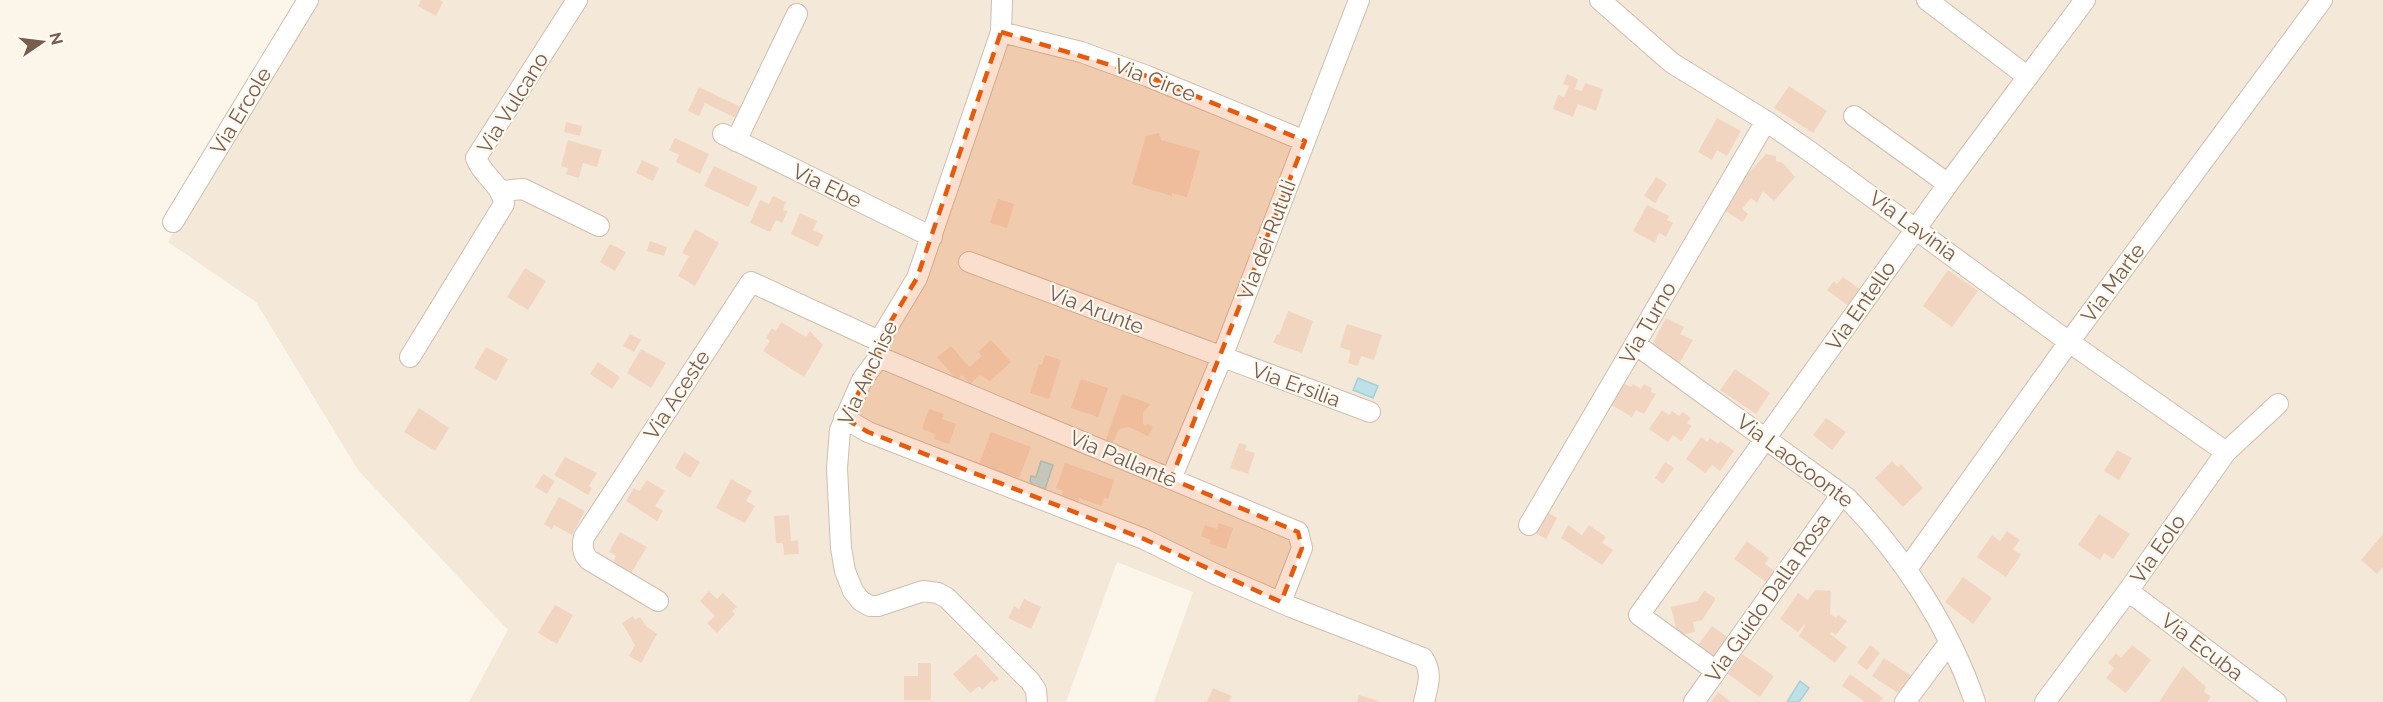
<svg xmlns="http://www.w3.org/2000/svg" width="2383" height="702" font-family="Raleway,sans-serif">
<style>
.residential{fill:#f4e8d8}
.water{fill:#bee0e7;stroke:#a4d0d8;stroke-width:1.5}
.building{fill:#f2d5c1}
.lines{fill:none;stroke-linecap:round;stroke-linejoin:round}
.minor-casing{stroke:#cfbeaf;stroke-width:22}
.minor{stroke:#fff;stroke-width:20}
.marked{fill:#e8590c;fill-opacity:0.2;stroke:#e8590c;stroke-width:4.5;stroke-dasharray:12 8;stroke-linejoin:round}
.labels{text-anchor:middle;stroke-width:4.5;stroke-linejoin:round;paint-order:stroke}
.street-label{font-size:21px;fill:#785c4d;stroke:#fff9f0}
</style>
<rect width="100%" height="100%" fill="#fcf5ea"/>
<path class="residential" d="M316 0H2383V702H1154L1193 592 1117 562 1066 702H469L508 630 358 470 256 302 168 242Z"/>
<path class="water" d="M1358 378 1378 386 1373 398 1353 390Z
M1041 461 1053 465 1045 489 1034 486 1030 481 1031 476 1036 477Z
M1800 681 1809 688 1799 702H1787Z"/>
<path class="building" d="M421 0H439L443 2 436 16 418 6Z
M1567 74 1578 79 1575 89 1582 91 1585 83 1603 89 1596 111 1578 104 1573 117 1553 109 1558 95 1564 97 1569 86 1563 84Z
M1789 86 1827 111 1813 133 1774 108Z
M699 87 747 110 742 121 705 103 699 116 688 111Z
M1717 118 1741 131 1727 156 1717 150 1712 160 1698 152Z
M566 122 582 126 580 136 564 132Z
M1159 133 1161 140 1200 151 1187 197 1172 193V196L1132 184 1146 136Z
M675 138 709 154 700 174 676 162 679 155 669 150Z
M568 140 602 150 597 167 583 163 579 178 566 174 568 168 561 166Z
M1766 154 1776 156V161L1783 163 1795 177 1774 201 1763 191 1757 203 1751 198 1742 209 1748 214 1743 222 1724 210 1743 179Z
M642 160 659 168 653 181 636 173Z
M714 166 758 187 748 207 704 186Z
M1656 177 1667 184 1655 203 1644 196Z
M773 196 786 202 783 210 788 211 782 223 776 220 770 232 750 223 760 200 769 204Z
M998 199 1014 204 1007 228 990 223Z
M1647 205 1669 216 1667 220 1673 223 1666 237 1659 233 1655 243 1633 231Z
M800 213 817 221 813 230 824 235 818 247 791 234Z
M695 229 719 243 695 286 678 276 689 256 682 253Z
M650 241 667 247 664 256 647 251Z
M610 244 626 252 615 271 600 262Z
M525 268 546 281 528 310 507 297Z
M1948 270 1978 291 1952 327 1923 306Z
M1843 277 1862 291 1850 307 1827 290 1834 281 1837 284Z
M1288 311 1313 321 1302 353 1273 343 1277 334 1279 335Z
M1666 318 1684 327 1680 334 1693 340 1679 364 1667 358 1669 354 1652 345Z
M781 322 806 337 810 331 823 345 804 377 763 351 770 341 766 338 772 328 776 331Z
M1347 324 1382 335 1374 360 1361 356 1358 366 1348 363 1351 351 1340 347Z
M630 334 641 340 634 352 623 346Z
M991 340 1011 362 990 381 980 375 970 384 962 375 957 380 937 357 951 346 969 367 982 356 978 352Z
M486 347 508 359 496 381 474 368Z
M641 349 666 363 651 388 627 373Z
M1045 355 1061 360 1049 399 1030 393 1039 364 1042 365Z
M598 362 620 377 612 389 590 374Z
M1735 369 1770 393 1756 414 1720 390Z
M1081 379 1108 388 1098 417 1071 408Z
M1623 383 1631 387 1633 384 1641 389 1644 384 1652 388 1651 392 1656 394 1644 414 1636 410 1632 417 1610 404Z
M1122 394 1150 404 1143 413V423L1144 426 1148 424 1153 427 1148 436 1129 427 1119 429 1112 445 1105 442Z
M419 408 449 428 435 451 404 432Z
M929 409 944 414 942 419 956 424 949 444 934 439 935 434 922 429Z
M1662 410 1669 415 1672 411 1679 416 1683 412 1691 418 1687 423 1692 426 1681 441 1673 435 1668 442 1649 429Z
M1826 418 1846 432 1832 450 1813 435Z
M991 432 1031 447 1019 478 979 464Z
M1701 437 1707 442 1710 438 1718 444 1720 441 1734 451 1720 471 1712 465 1705 473 1686 459Z
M1239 443 1247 445 1245 450 1255 453 1248 474 1230 468Z
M2117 450 2132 458 2119 480 2104 471Z
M684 452 700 462 690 478 675 468Z
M565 457 597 473 589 486 592 488 588 495 554 475Z
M1892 461 1898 467 1901 464 1923 488 1903 507 1875 478Z
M1665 462 1674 468 1663 484 1655 478Z
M1065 463 1114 480 1108 499 1104 498 1101 506 1079 498 1077 505 1061 497 1063 491 1056 488Z
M543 474 555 481 547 494 535 487Z
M731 479 752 491 746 501 755 506 745 523 716 508Z
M647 480 665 491 655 506 663 511 657 521 626 501 634 488 639 491Z
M559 497 585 511 572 535 554 525 552 529 544 524Z
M1547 512 1557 518 1546 539 1535 533Z
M2099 514 2130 534 2113 559 2104 553 2100 560 2078 545Z
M789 515 791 541 798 540 799 554 784 555 783 543H776L774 516Z
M1219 523 1233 528 1226 549 1210 544 1211 540 1201 536 1205 525 1217 529Z
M1568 525 1582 535 1589 525 1606 537 1602 543 1613 550 1602 565 1561 538Z
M2007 531 2020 540 2013 549 2021 555 2006 577 1977 557 1992 535 2000 541Z
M620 532 647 547 631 573 613 563 616 556 609 552Z
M2383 534V567L2377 574 2361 560Z
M1747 541 1769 558 1765 564 1778 573 1770 585 1734 559Z
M1963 577 1992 598 1973 624 1945 602Z
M1815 590 1831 591 1830 614 1836 618 1838 615 1847 621 1836 635 1831 632 1830 634 1847 647 1835 663 1799 636 1805 626 1804 625 1798 632 1780 619 1798 593 1808 600Z
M709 591 717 599 723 593 737 607 732 611 735 614 717 633 707 623 715 616 700 601Z
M1704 591 1715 598 1714 602 1702 620 1693 622 1695 632 1678 636 1671 607 1697 601Z
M1024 599 1041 607 1031 629 1008 618 1014 606 1019 609Z
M555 605 573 615 557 644 538 633Z
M633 616 635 620 640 617 646 626 657 634 641 663 629 656 635 645 622 623Z
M1712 626 1730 639 1714 662 1695 649Z
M1870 645 1880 653 1867 670 1857 663Z
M2132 645 2151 660 2126 693 2106 678 2114 668 2108 663 2116 653 2121 658Z
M976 654 999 679 994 683 992 680 982 690 979 686 970 693 953 674Z
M1742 654 1774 676 1760 697 1728 674Z
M1884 658 1913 677 1901 695 1872 676Z
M918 663H931V700H904V676H918Z
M2183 666 2206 687 2204 692 2211 697 2207 702H2159Z
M1850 674 1883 698 1879 702H1865L1842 686Z
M1213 688 1232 696 1229 702H1207Z
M1718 692 1731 702H1711Z
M1359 695 1379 701V702H1357Z"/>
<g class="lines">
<g class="minor-casing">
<path id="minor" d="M1002 0 1001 32 917 278 879 341V357L862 380 840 430 837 468 841 548 845 571 853 591 861 601 870 606H878L923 591 938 593 947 598 1030 681 1036 690 1037 702
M1600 0 1672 63 1766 121 1812 153 2069 342 2226 452
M1927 0 2028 77
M1001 32 1081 52 1147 76 1305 141
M1854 116 1948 184
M723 134 932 237
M736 141 797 14
M501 191 523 189 599 226
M173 222 308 0
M969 262 1370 412
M1635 344 1847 498C1902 554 1950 628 1975 702
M410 357 504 204C502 184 482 176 476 158L577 0
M879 357 1298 532 1302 548 1281 602
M844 418 868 432 1144 539 1215 574 1291 607 1423 658C1433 673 1428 685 1424 702
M1171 479 1222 357 1359 0
M1529 525 1766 121
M1907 569 2069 342 2322 0
M2128 591 2276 702
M658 601 589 560C582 553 582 546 584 537L751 282 879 341
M1716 671 1639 615 1953 177 2085 0
M1694 702 1842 494
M1905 702 1949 643
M2045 702 2128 591 2226 452 2278 404"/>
</g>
<use href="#minor" class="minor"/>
</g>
<path class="marked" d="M1001 32 1147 76 1305 141 1171 479 1298 532 1302 548 1281 602 1144 539 868 432 844 418 879 357V341L917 278Z"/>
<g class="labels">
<g class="street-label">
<text transform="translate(1155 80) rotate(21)" y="7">Via Circe</text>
<text transform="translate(513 103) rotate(-58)" y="7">Via Vulcano</text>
<text transform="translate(241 111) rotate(-59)" y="7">Via Ercole</text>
<text transform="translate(827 186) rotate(26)" y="7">Via Ebe</text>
<text transform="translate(1913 226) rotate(36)" y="7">Via Lavinia</text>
<text transform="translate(1267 240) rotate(-69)" y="7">Via dei Rutuli</text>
<text transform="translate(2113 283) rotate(-54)" y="7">Via Marte</text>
<text transform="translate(1861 306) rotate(-55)" y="7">Via Entello</text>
<text transform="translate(1096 310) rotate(21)" y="7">Via Arunte</text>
<text transform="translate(1648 323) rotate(-60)" y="7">Via Turno</text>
<text transform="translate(868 373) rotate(-65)" y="7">Via Anchise</text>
<text transform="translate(1296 385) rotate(20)" y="7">Via Ersilia</text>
<text transform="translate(677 395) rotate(-57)" y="7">Via Aceste</text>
<text transform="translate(1123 459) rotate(23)" y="7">Via Pallante</text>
<text transform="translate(1795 461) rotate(37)" y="7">Via Laocoonte</text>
<text transform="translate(2158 549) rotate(-55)" y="7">Via Eolo</text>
<text transform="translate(1768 598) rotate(-55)" y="7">Via Guido Dalla Rosa</text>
<text transform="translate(2202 647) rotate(37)" y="7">Via Ecuba</text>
</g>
</g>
<g transform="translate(42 42) rotate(76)" stroke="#fff9f0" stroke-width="4.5" paint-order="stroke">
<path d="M0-4.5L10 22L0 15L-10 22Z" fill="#785c4d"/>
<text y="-9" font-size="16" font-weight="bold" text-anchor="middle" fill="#785c4d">N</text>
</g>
</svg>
